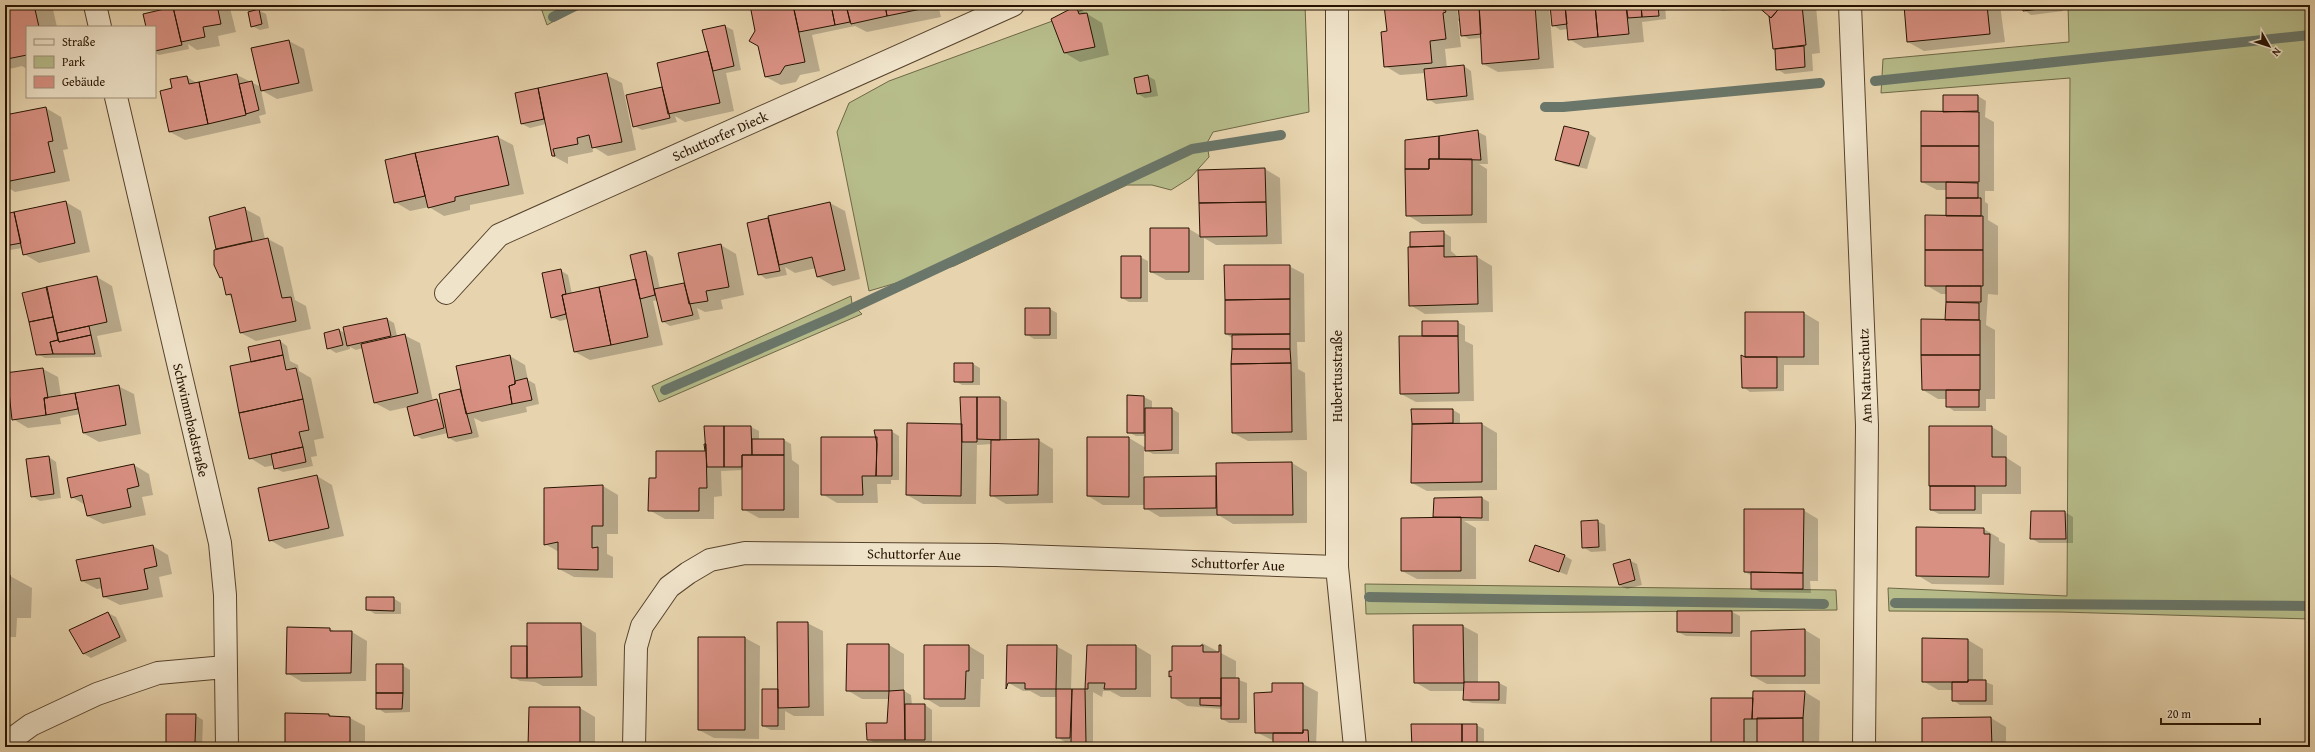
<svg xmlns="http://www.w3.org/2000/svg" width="2315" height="752" font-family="'Gentium Book Plus',serif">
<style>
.green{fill:#b6bc8a;stroke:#6e6846}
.shadow{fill:#0003}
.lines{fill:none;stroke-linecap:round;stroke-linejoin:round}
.stream{stroke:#6a7669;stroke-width:10}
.building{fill:#d89082;stroke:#271301}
.street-casing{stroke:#57432c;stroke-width:24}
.street{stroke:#efe3ca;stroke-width:22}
.labels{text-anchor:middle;stroke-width:3.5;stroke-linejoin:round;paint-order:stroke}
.street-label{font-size:14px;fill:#271301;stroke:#efe3ca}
</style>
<rect width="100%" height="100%" fill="#e7d4ae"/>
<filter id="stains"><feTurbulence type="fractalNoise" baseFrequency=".005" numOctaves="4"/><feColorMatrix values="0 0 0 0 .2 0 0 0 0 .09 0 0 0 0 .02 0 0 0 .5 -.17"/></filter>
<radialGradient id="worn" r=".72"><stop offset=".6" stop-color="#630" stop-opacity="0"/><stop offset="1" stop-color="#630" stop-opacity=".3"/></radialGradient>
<path class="green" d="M540 5H584L547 25Z
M1096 5H1305L1309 112 1213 132 1207 143 1209 157 1190 178 1171 190 1152 185H1127L954 266 869 291 837 132 849 103 889 81Z
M2068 5H2310V619L2060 612 1889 611 1888 588 2067 596 2070 78 1881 93 1883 59 2069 42Z
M851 296 852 304 862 314 659 402 652 386Z
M1365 584 1836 590 1837 610 1366 614Z"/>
<path class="shadow" d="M5 5H52L57 27H27V69L22 66 5 70Z
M187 5H225L230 8 236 32 218 36 220 46 197 50 188 44 189 49 159 55 155 53V27H147Z
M751 5H946V7L939 9 941 17 867 32 855 26 812 35 820 71 800 75 796 82 781 85 766 77Z
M1385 5H1457L1458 18 1460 19 1459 5H1549L1554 68 1498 72 1483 64 1481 38 1469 39 1462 35 1460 21H1458L1461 47 1445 49 1447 68 1464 66 1471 71 1474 100 1436 104 1428 99 1426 73 1400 75 1385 66 1388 32Z
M1551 5H1665L1666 19 1642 22 1644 42 1584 48 1569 39 1568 29 1560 30 1553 25Z
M1683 5H1816L1820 53 1812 54 1813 71 1785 74 1777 69 1770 16 1760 8 1722 11 1714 7 1690 10Z
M1905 5H2000L2005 42 1924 51 1908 42Z
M2023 5H2062L2063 11 2031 15 2024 10Z
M1076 7 1102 23 1109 55 1080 62 1065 53Z
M258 10 266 14 269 28 260 30 252 26Z
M725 26 733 30 741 70 726 73 734 111 685 122 675 116 677 122 642 130 634 126 662 88 664 90 709 52 703 31Z
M289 41 304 49 313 91 277 99 261 90 266 114 259 116 261 123 185 140 170 132 173 89 187 77 197 83 237 75 261 87Z
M606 75 622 83 636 150 608 156 592 146 593 152 568 157V164L553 156 546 124 530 128 522 124 516 94Z
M1148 76 1155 80 1158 96 1145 98 1138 94Z
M1944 96H1978L1986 101 1985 117 1994 122V191H1985V202L1988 204V220L1998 226V295L1988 294 1986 325 1995 330V399H1986V411H1954L1947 406V399H1938L1923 390 1949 321 1946 319 1947 294H1941L1926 285 1947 217V190H1937L1922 182 1944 113Z
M46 108 61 117 68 149 63 150 70 181 15 192 5 186V117Z
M1478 132 1486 136 1488 164H1479L1487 169V223L1422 224 1407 215 1406 141Z
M1588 133 1596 138 1587 169 1564 164 1556 159Z
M498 137 513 145 524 194 470 205V210L444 216 429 207 410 211 395 202 386 161Z
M1265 169 1280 178 1282 244 1216 245 1204 238V280H1166L1151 272 1189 229 1201 236Z
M66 202 81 211 90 252 39 263 24 254 22 248 10 250 5 247V215Z
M830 203 845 211 860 279 833 286 818 277 816 268 795 273 785 267 787 275 766 279 759 274 748 224 770 220Z
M245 209 260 217 265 239H268L283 247 295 300 306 306 311 329 256 341 241 333 233 298 227 294 224 278 221 277 210 218Z
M1443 232 1451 237V251L1459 258 1477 257 1492 266 1493 312 1425 314 1410 305Z
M721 245 736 254 744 295 721 300 723 309 705 312 697 308 700 319 670 326 662 321 658 300 653 301 663 345 590 360 575 352 568 319 560 321 552 317 560 270 568 275 572 294 637 280 646 252 653 257 660 289 686 285Z
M1140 257 1148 261V302H1129L1122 298Z
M1289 266 1304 274 1305 342H1297L1298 369 1305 373 1307 440 1248 441 1233 433 1232 338 1226 334Z
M97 277 112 286 122 331 97 336 102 357 45 358 37 354 23 294Z
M1050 309 1057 313V339H1034L1026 334Z
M1804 313 1819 322V365H1784V391L1750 392 1743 387Z
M387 319 394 323 397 336 404 335 420 343 433 401 436 400 442 404 460 390 462 391 510 356 525 365 528 380 535 384 539 404 526 407 527 412 482 422 474 418 479 437 456 442 449 438 448 433 422 439 415 435 408 407 390 411 375 403 363 348 356 350 350 347V349L336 353 328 348 325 333 339 330 345 333Z
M1457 322 1465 326V341L1473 345 1474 401 1416 402 1401 394 1426 337Z
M280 341 287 346 290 361 298 365 299 371 311 378 324 438 314 440 317 456 311 457 313 466 283 472 275 468V465L265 467 250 458 255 362Z
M973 364 980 368V385H962L955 381Z
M43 369 58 377 61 396 118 386 134 394 141 434 99 442 83 433 80 414 60 418 61 424 28 428 13 419 11 401 5 398V374Z
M1128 396 1144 397 1152 401V409H1172L1179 413V454H1153L1144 449V478L1217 477V464L1292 463 1307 472V523L1233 524 1220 516 1160 517 1145 508V505H1103L1088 496 1129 438 1146 448V436H1136L1128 432Z
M1000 398 1007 402V441L1038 440 1053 449V503L1006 504 991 495 992 444 977 445 976 504H923L907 495 962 425Z
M1453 410 1460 414V424H1482L1497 433V490L1427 491 1412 483 1413 424Z
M705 427H751L759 431V440H784L791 444 792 460 799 465V518H759L743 509V470L721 471 722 496 714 497V519H665L649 510 657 479 706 452Z
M1992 427 2007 436V458L2021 467V494H1982V514H1939L1931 510Z
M891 431 899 436V480H891V484H877L878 503H837L822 494 877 438Z
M49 457 56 462 61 498 40 501 32 496Z
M134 465 149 474 153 495 142 497 146 515 103 524 87 516 85 505 72 497Z
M317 476 332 485 344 536 285 549 270 540Z
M603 486 618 495V534H607V554L613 557V578L574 577 559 569V552L545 544Z
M1482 498 1489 502V521H1464L1476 528V579H1417L1402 571 1439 519 1434 517Z
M1803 510 1818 519V581H1810L1811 593 1760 592 1752 588V576L1745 572Z
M2032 512H2065L2073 517V543H2039L2031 538Z
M1597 521 1605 525 1606 551 1591 552 1583 547Z
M1917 528 1984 529 1999 538V541L2005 544 2004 585 1932 584 1917 575Z
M153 546 168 555 172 574 159 577 163 597 120 605 104 597 103 588 97 589 82 581Z
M1565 556 1572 560 1567 575 1531 561Z
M1629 560 1637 564 1642 585 1627 589 1619 585Z
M5 576H10L32 588 31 618H17L16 637H5Z
M393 598 401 603V614H375L367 609Z
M1732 612 1740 616V637L1686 636 1678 632Z
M108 613 116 617 127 641 91 658 84 654 71 630Z
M807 623 823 631 824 716H794L785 711V730H771L763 726Z
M528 624H581L596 633 597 686H543L535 682 520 681 512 677 528 647Z
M1463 626 1478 634V683H1499L1507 687 1506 704 1472 703 1464 699 1465 691H1430L1415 682Z
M288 628 330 629 336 632H352L367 641 366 681 302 682 287 673Z
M1805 630 1820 639V684H1767L1752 676Z
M745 638 760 646 759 739 714 738 699 730Z
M1968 640 1983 649V681L1993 685V705H1960L1953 700V690H1938L1923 681Z
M1202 643 1236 661V679L1247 683V723H1229L1222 719V709L1187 706 1172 697V677L1170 676 1202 647Z
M889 645 904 654V691L911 695 912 705H925L932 710V744L875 743 868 739 888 724 889 699H862L847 690Z
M925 646H969L984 655V679H981L980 707H940L925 698Z
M1056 646 1072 655 1071 690 1086 691 1088 646H1136L1151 655V697H1121L1110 691H1103L1102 697 1093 692V747H1080L1072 742H1065L1057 737V697H1041L1030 691H1023L1007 682Z
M402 665 410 670V712L385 713 377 708Z
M1303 684 1318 692 1316 747H1274V741L1256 732 1273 693Z
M1805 692 1820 701 1819 747H1712L1754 699Z
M580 708 595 717V747H529Z
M286 714 329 715 334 717 350 718 365 726V747H286Z
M195 715 203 720 202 747 174 746 167 742Z
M1991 718 2006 727V747H1923V719Z
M1476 725 1484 729V747H1413Z
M165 744 171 747H126Z"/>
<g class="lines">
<path class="stream" d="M553 17 577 5
M1875 81 2310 35
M1545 107H1563L1820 83
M665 390 840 314 1192 149 1281 135
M1369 597 1824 604
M1895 603 2310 606"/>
</g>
<path class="building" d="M5 5H34L39 27H27V55L7 59 5 53Z
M182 5H217L221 24 203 27 205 37 181 42 173 7Z
M750 5H793L805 62 785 66 780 74 765 77 758 46 749 41 755 31Z
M793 5H831L835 25 799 32Z
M831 5H846L850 22 835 25Z
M846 5H885L887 16 851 24Z
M885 5H925L926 8 887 16Z
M1384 5H1443V10H1445L1446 12 1443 13 1446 39 1430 41 1432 63 1384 67 1381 32 1387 31Z
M1458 5H1479L1481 34 1461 36Z
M1479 5H1535L1539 59 1482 64Z
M1550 5H1565L1567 24 1552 26Z
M1565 5H1595L1598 37 1568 40Z
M1595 5H1626L1629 34 1598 37Z
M1626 5H1641L1642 17 1628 18Z
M1641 5H1658L1659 16 1642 17Z
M1756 5H1782L1771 18Z
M1782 5H1802L1806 45 1773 49 1769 16 1771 18Z
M1904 5H1987L1990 34 1907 42Z
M2022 5H2055L2056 7 2023 11Z
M1076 6 1079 14 1087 13 1095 47 1064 53 1051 19Z
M173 7 182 45 155 51V27H146L143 14Z
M259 9 262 24 251 27 248 12Z
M725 25 734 66 713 71 702 30Z
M289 40 299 83 261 91 251 48Z
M1804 46 1805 67 1776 70 1775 49Z
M708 51 720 103 668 114 657 63Z
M1464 65 1467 96 1427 100 1424 69Z
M607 73 622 142 592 148 589 135 577 138 578 144 553 149 555 156H552L538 88Z
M237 74 246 115 208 124 199 82Z
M1148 75 1151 92 1137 94 1134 78Z
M187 76 189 84 199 82 208 124 169 132 160 91 172 88 170 79Z
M252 81 259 110 246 114 239 84Z
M662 87 670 118 633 127 626 95Z
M538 88 544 119 521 124 515 93Z
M1943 95H1978V111L1943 112Z
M46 107 53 141 48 142 55 172 5 182V115Z
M1921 111 1979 112V146H1921Z
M1564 126 1589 132 1579 166 1555 160Z
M1478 130 1481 160 1439 159V136Z
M498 136 509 185 455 197V201L428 208 415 153Z
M1439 136V159H1429V169H1405V140Z
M1921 146H1979V182H1921Z
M415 153 425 196 394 203 385 160Z
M1429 159H1472V215L1406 216 1405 169H1429Z
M1265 168 1266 202 1199 203 1198 170Z
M1946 182 1978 183V198H1946Z
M1946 198H1981V216H1946Z
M66 201 75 243 23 255 14 212Z
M830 202 845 270 817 277 812 257 779 265 768 216Z
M1266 202 1267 236 1200 237 1199 203Z
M245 207 252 241 216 249 209 217Z
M14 212 21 243 5 246V214Z
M1925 215 1983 216V250H1925Z
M768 218 780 271 758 275 747 223Z
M1150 228H1189V272H1150Z
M1444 231V246L1410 247V232Z
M268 238 282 298 291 297 296 321 240 333 231 294 226 295 222 277 220 278 214 265V250Z
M721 244 729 287 706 291 708 301 689 304 678 253Z
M1444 246V257L1477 256 1478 304 1409 306 1408 247Z
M1925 250H1983V286H1925Z
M646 251 655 295 640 299 630 255Z
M1121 256H1141V298H1121Z
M1224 265H1290V299L1225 300Z
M561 269 566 294 562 295 566 314 551 318 542 273Z
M97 276 107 322 57 333 46 287Z
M636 279 648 337 611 345 599 287Z
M684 283 693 315 662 322 654 289Z
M1946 286H1981V302H1946Z
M47 287 53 317 29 322 22 293Z
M599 287 611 345 574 352 562 295Z
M1290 299V334H1225V300Z
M1946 302 1979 303V320H1945Z
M1025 308H1050V335H1025Z
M1745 312H1804V357H1745Z
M53 317 58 340 50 342 53 354 36 355 29 322Z
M387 318 391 336 347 346 343 327Z
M1921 319 1980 320V355H1921Z
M1422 321H1458V336H1422Z
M89 326 91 335 59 342 57 333Z
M339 329 343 345 327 349 324 333Z
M405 334 418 393 374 403 361 344Z
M1290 334V349H1232V335Z
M91 335 95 354H53L50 342 58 340 59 342Z
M1399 336H1458L1459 393 1400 394Z
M280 340 283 355 251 362 248 347Z
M1232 349H1290L1291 363 1231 364Z
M283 355 286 370 296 368 303 399 239 413 230 366Z
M510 355 515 381V384L509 386 512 404 466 414 456 366Z
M1741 355 1745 357H1777V388H1742Z
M1921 355H1980V390H1922Z
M954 363H973V382H954Z
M1291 363 1292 432 1232 433 1231 364Z
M43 368 48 398H44L46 415 12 420 9 392 5 393V373Z
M527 378 532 400 512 404 509 386 515 384V381Z
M119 385 126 425 83 433 75 393Z
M460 389 472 433 448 438 439 394Z
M1946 390H1979V407H1946Z
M75 393 78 409 46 415 44 398Z
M1127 395 1144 396V433H1127Z
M960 397H977V442H962Z
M977 397H1000V440L977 439Z
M303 399 309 430 299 432 303 447 249 459 239 413Z
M437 399 444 428 414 436 407 407Z
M1145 408H1172V450L1145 451Z
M1411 409H1453V423L1412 424Z
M907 423 962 424 961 496 906 495Z
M1482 423V482L1411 483 1412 424Z
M704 426H724V467H707Z
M724 426H751L752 455H742V467H724Z
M1929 426H1992V457H2006V486H1929Z
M874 430H892V476H876L877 444Z
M821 437H877L876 476H862L863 495H821Z
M1087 437H1129V497L1087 496Z
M752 439H784V455H752Z
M1039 439 1038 495 990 496 991 440Z
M704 444H706L707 488H699V511H648L649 478H656V451H705Z
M303 447 306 462 274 469 271 454Z
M742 455H784V510H742Z
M49 456 54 494 31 497 26 459Z
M1292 462 1293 515H1217L1216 463Z
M134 464 139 486 127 489 131 507 87 516 82 495 71 498 67 478Z
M317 475 329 528 269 541 258 488Z
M1216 476V508L1144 509V477Z
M603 485V526H592V548L598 547V570L558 569V542L544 545V488Z
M1930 486H1975V510H1930Z
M1482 497V518L1433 517 1434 498Z
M1744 509H1804L1803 573 1744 572Z
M2031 511H2065L2066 539H2030Z
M1461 517V571H1401V518Z
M1598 520 1599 547 1582 548 1581 521Z
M1916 527 1984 528V534H1990L1989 577 1916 576Z
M153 545 157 566 144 569 148 589 103 597 100 578 81 581 76 560Z
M1535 545 1565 555 1559 572 1529 561Z
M1630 559 1635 580 1619 585 1613 564Z
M1751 572 1803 573V589H1751Z
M5 575H10L9 606H5Z
M366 597H394V611L366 610Z
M5 606H9V633H5Z
M1677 611H1732V633L1677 632Z
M108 612 120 637 83 654 69 630Z
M777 622H808L809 707 778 708Z
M527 623H581L582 677 527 678Z
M1413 625H1463L1464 683H1414Z
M287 627 330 628V631H352L351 673 286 674Z
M1805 629V676H1751V631Z
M698 637H745V730H698Z
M1922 638 1968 639V682H1922Z
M847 644H889V691H846Z
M924 645H969V671H966L965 699H924Z
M1007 645H1057L1056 689H1025V683H1008L1006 689Z
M1087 645H1136V689H1104L1105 683H1088V689H1085Z
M1201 645H1203V652H1219V645H1221V698H1171V676L1169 677V671H1172V646H1201Z
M511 646H527V678H511Z
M376 664H403V693H376Z
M1221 678H1239V719H1221Z
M1968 680H1986V701H1952V682H1968Z
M1464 682H1499V700H1463Z
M1272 683H1303V733H1255L1254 693 1272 692Z
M762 689H778V726H762Z
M1056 689H1072L1070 738H1056Z
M1072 689H1085L1086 743H1071Z
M904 690 905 740H867L866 723H887L889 691Z
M1753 691H1805L1803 718 1752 719Z
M376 693H403L402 709H376Z
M1200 698H1221V706L1200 705Z
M1711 698H1753L1752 719H1744V747H1711Z
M905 704H925V740H905Z
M529 707H580V747H528Z
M285 713 329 714V716L350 717V747H285Z
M166 714H196L195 743H166Z
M1991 717 1992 747H1922V718Z
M1757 718H1803V747H1757Z
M1411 724H1462V747H1412Z
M1462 724H1477V747H1462Z
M1303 730H1308L1309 747H1273V733H1303Z
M125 743H165V747H125Z"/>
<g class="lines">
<g class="street-casing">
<path id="street" d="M95 5 100 27
M1337 5V567L1355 747
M1850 5 1867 425 1864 747
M116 97 220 543 225 595 227 747
M446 293 499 235 1013 5
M5 744 31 725 97 694 158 673 225 667
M634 747 636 647 642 626 669 587 688 573 710 560 745 553 996 555 1337 567"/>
</g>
<use href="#street" class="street"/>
</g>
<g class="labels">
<g class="street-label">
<text transform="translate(720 136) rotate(-24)" y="5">Schuttorfer Dieck</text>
<text transform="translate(1337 376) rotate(-90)" y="5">Hubertusstraße</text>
<text transform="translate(1865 376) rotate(-92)" y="5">Am Naturschutz</text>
<text transform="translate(191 420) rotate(77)" y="5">Schwimmbadstraße</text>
<text transform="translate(914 554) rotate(1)" y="5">Schuttorfer Aue</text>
<text transform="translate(1238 564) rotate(2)" y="5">Schuttorfer Aue</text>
</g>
</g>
<rect width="2315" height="752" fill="none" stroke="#e7d4ae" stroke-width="20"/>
<rect x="6" y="6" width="2303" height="740" fill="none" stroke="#271301" stroke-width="2"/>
<rect x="10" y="10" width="2295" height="732" fill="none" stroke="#271301"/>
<rect x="26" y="26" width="130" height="72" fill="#efe3ca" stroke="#9f907a"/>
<rect x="34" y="39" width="20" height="6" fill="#efe3ca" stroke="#9f907a"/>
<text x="62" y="46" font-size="12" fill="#271301">Straße</text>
<rect x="34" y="56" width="20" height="12" fill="#b6bc8a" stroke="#9f907a"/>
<text x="62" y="66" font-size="12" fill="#271301">Park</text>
<rect x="34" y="76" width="20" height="12" fill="#d89082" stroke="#9f907a"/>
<text x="62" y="86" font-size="12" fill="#271301">Gebäude</text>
<g transform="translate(2269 46) rotate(129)" stroke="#efe3ca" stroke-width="3" paint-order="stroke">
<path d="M0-3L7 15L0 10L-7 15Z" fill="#271301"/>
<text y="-6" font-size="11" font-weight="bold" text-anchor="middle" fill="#271301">N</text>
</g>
<path d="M2161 718v6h99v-6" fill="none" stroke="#271301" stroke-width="2"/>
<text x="2167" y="718" font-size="12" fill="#271301" stroke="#efe3ca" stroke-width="3" paint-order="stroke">20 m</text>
<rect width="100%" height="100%" filter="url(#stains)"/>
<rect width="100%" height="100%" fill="url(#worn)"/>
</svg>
